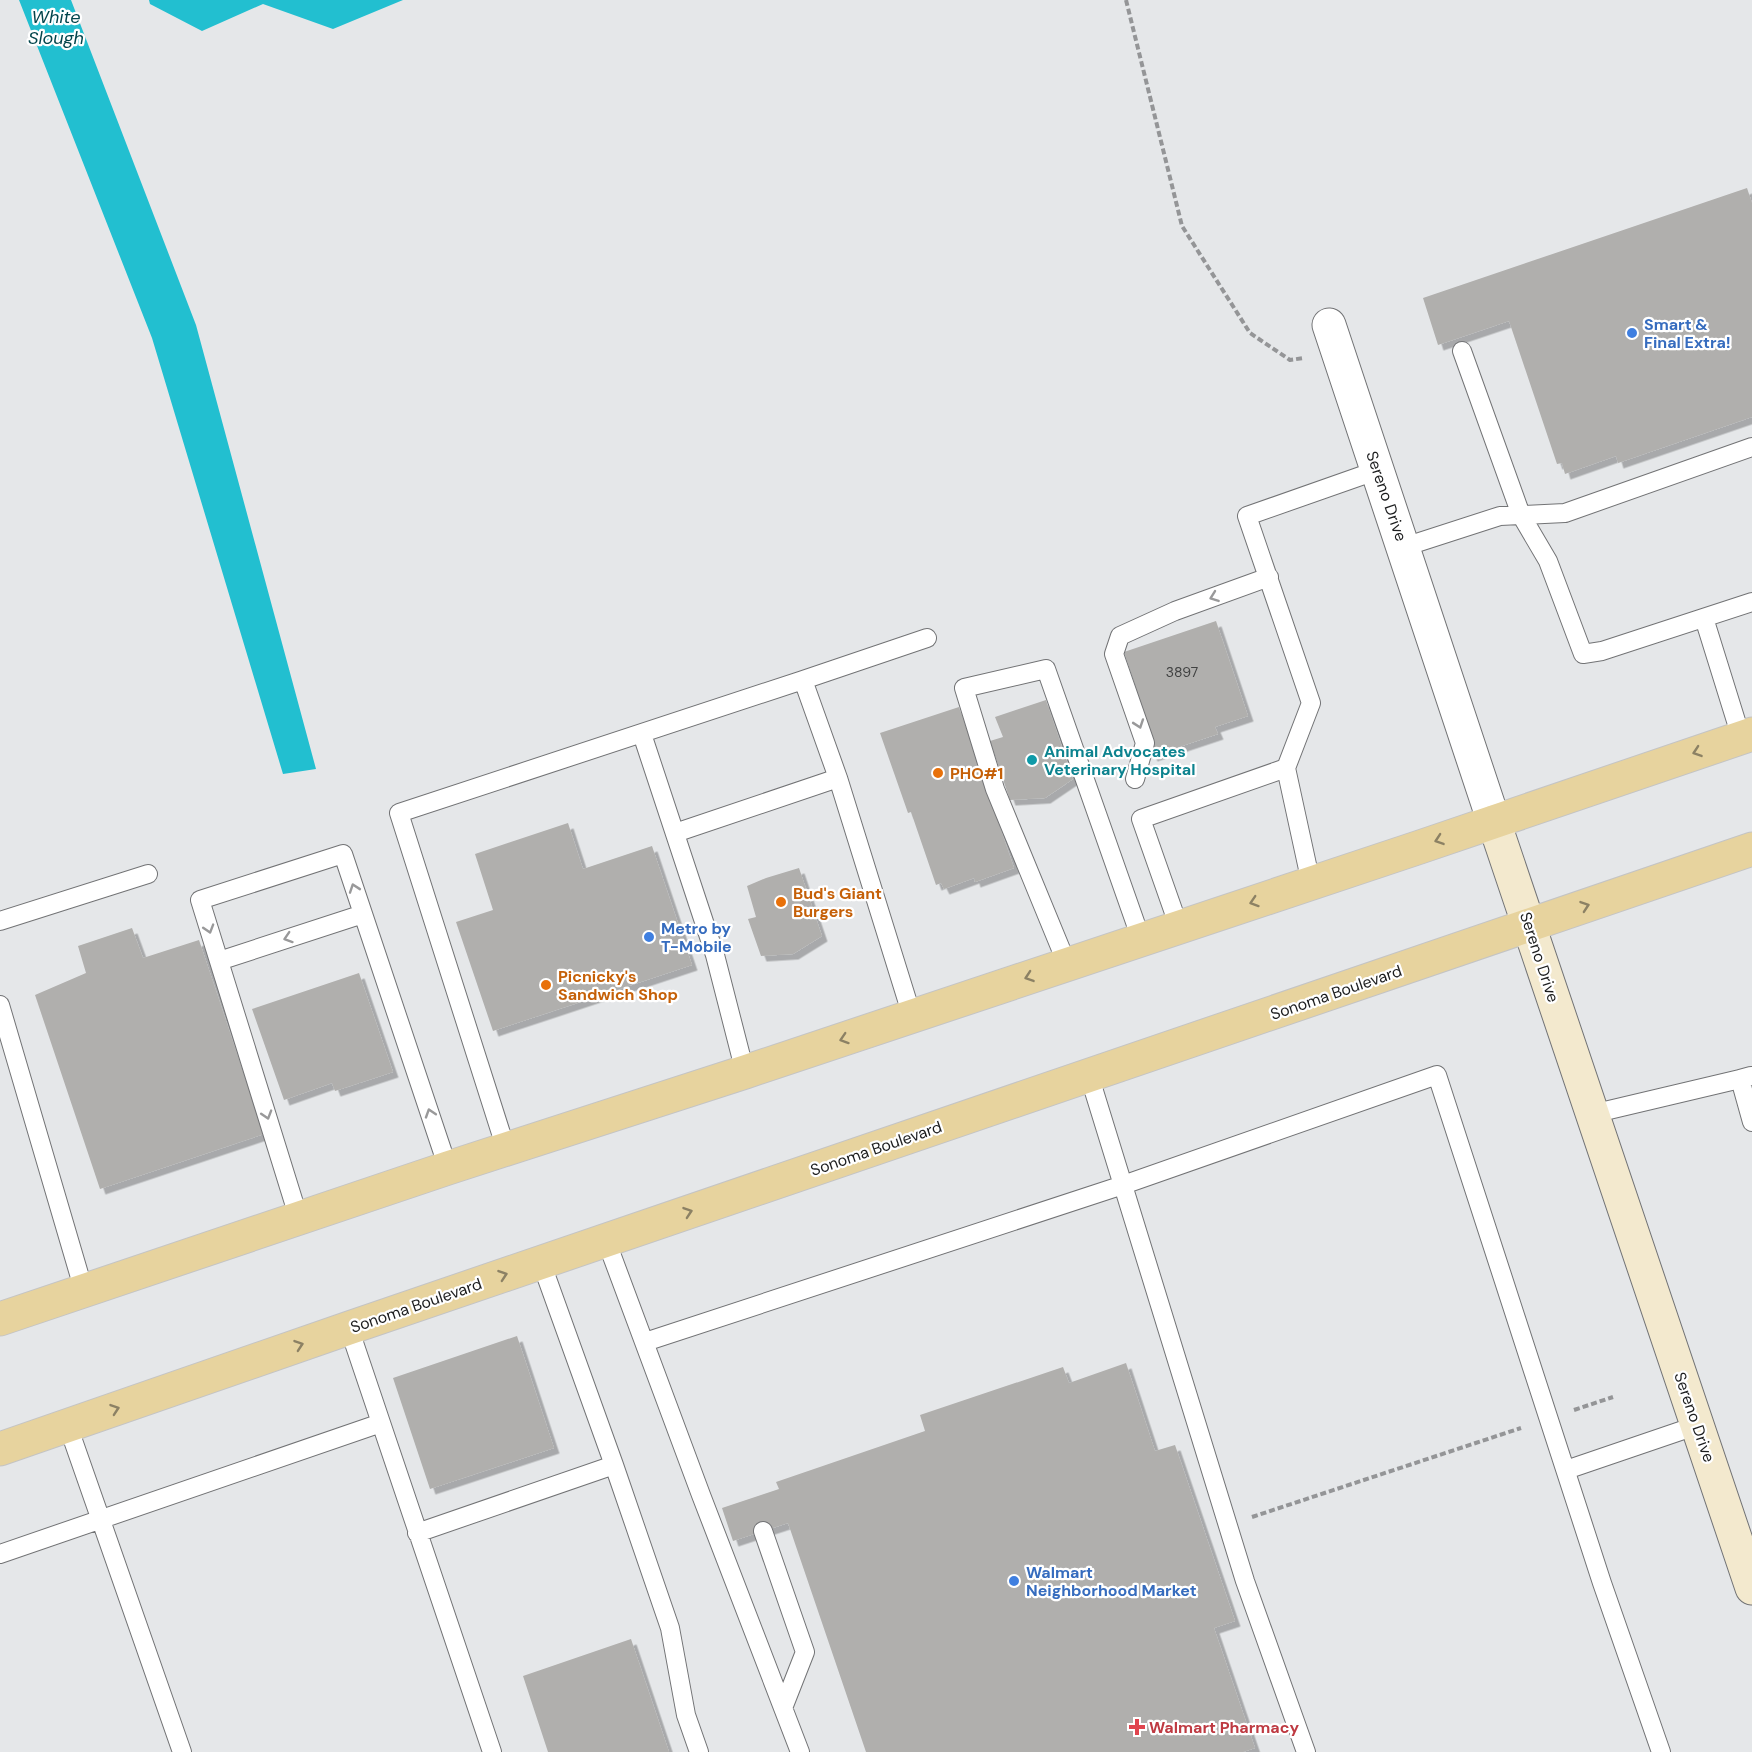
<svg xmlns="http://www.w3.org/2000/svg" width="1752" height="1752" font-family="'DM Sans',sans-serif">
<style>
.water{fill:#22bfd0}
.building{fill:#b0afad;filter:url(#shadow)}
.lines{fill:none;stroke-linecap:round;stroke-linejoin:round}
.lane-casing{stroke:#727375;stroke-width:20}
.street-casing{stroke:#727375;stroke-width:35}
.secondary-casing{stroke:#727375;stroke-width:35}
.primary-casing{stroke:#c4c4c4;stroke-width:35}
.path{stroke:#949597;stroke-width:4;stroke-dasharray:6 3;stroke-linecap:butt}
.lane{stroke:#fff;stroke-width:18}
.street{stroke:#fff;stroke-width:33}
.secondary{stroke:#f3e9ce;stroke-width:33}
.primary{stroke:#e7d39e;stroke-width:33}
.oneway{stroke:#99999a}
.oneway2{stroke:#8c8164}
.shop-dot{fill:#3f7fe0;stroke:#fff;stroke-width:2}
.culture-dot{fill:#0f9aa8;stroke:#fff;stroke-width:2}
.food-dot{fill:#e8710a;stroke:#fff;stroke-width:2}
.health-dot{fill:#e0444e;stroke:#fff;stroke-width:2}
.labels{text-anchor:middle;stroke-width:4.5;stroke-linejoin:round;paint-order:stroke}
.number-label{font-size:14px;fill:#414242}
.shop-label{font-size:16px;font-weight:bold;fill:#366cbe;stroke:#fff;text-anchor:start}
.street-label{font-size:16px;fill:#1c1d1e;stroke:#fff}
.culture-label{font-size:16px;font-weight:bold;fill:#0d838f;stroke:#fff;text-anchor:start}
.food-label{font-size:16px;font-weight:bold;fill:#c56008;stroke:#fff;text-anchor:start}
.health-label{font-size:16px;font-weight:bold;fill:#be3a42;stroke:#fff;text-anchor:start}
.water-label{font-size:18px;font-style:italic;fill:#02454c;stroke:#fff}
</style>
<defs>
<filter id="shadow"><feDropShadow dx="5.5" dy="5.5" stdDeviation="0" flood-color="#0004"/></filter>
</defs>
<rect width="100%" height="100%" fill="#e5e7e9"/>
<path class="water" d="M19 0H71L196 325 316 769 283 774 152 338Z
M149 0H403L333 29 263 4 202 31 150 4Z"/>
<path class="building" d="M1747 188 1752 203V417L1618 463 1616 456 1565 474 1562 463 1557 464 1509 321 1438 345 1423 298Z
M1216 621 1248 716 1215 727 1218 734 1152 756 1130 693 1137 691 1124 652Z
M1046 700 1073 779 1045 798 1010 800 990 741 1003 737 995 717Z
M959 707 1014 868 975 882 974 878 944 889 941 883 936 885 911 812 908 813 880 733Z
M568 823 583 869 652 846 692 965 493 1031 456 922 493 910 475 854Z
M799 868 822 936 793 954 761 956 748 919 756 917 747 886 766 878Z
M132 928 143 958 199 940 264 1134 100 1189 35 995 86 973 78 946Z
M359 973 393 1072 335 1091 332 1083 284 1100 252 1009Z
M517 1336 554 1448 430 1489 393 1378Z
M1126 1363 1155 1451 1175 1445 1235 1621 1214 1628 1255 1748 1243 1752H866L788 1523 733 1541 722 1508 779 1489 776 1482 925 1431 920 1415 1063 1367 1069 1383Z
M631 1639 669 1752H548L523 1676Z"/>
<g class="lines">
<g class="lane-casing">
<path id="lane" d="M1462 351 1521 515 1548 561 1583 654 1602 651 1752 602
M1404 547 1500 516 1565 513 1752 447
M1704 618 1741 737
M642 734 715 955 745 1072
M1135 779 1145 743 1114 654 1120 636 1175 611 1269 577
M675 833 838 778
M1311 883 1286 768 1311 703 1247 516 1378 470
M0 921 148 874
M1179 927 1141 819 1286 768
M219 961 363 914
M1067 964 995 789 964 688 1046 669 1141 939
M0 1005 84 1291
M912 1016 838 778 803 680 927 638
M1089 1075 1245 1581 1306 1752
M1751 1076 1740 1079 1752 1122
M1592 1114 1740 1079
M506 1149 399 813 803 680
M299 1219 200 900 343 854 448 1168
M606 1240 701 1495 800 1752
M541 1262 614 1465 670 1628 686 1715 699 1752
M349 1328 492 1752
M645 1342 1123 1185 1437 1075 1602 1583 1661 1752
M68 1426 182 1752
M1566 1470 1698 1425
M763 1531 805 1652 783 1708
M417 1533 614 1465
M0 1554 381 1423"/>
</g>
<g class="street-casing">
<path id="street" d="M1329 325 1494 822"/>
</g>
<g class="secondary-casing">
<path id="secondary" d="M1494 822 1752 1588"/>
</g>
<g class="primary-casing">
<path id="primary" d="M0 1319 448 1168 745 1072 1420 847 1752 734
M0 1449 349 1328 1752 849"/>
</g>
<path class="path" d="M1126 0 1182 226 1250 333 1290 360 1304 358
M1574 1410 1613 1397
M1252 1517 1521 1428"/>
<use href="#lane" class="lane"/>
<use href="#street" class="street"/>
<use href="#secondary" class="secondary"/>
<use href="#primary" class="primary"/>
</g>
<defs><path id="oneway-chevron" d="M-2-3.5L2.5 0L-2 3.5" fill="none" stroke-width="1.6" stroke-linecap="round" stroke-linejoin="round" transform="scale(1.5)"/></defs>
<g class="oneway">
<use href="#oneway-chevron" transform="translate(1214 597) rotate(160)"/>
<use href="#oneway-chevron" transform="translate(1139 724) rotate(71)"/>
<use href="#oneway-chevron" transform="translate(354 888) rotate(-109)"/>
<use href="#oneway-chevron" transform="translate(209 929) rotate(73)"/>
<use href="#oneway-chevron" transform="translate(288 938) rotate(162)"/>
<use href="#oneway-chevron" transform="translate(430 1113) rotate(-108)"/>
<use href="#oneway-chevron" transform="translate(267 1115) rotate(73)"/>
</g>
<g class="oneway2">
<use href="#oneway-chevron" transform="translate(1697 752) rotate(161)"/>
<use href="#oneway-chevron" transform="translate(1439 840) rotate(161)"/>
<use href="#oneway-chevron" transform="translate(1254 902) rotate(162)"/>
<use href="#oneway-chevron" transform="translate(1585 906) rotate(-19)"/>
<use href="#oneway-chevron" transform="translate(1029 977) rotate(161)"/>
<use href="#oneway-chevron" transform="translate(844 1039) rotate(162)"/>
<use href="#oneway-chevron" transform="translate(688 1212) rotate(-19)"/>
<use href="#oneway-chevron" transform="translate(503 1275) rotate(-19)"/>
<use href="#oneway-chevron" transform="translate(299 1345) rotate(-19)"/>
<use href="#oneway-chevron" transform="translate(115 1409) rotate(-19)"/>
</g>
<g class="shop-dot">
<circle cx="1632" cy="333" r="6"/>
<circle cx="649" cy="937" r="6"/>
<circle cx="1014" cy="1581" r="6"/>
</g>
<circle class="culture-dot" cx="1032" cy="760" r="6"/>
<g class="food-dot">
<circle cx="938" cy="773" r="6"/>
<circle cx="781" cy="902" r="6"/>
<circle cx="546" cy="985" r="6"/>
</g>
<path class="health-dot" d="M1134 1718h6v6h6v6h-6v6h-6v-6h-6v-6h6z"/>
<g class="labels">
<g class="number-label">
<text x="1182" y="677">3897</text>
</g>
<g class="shop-label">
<text x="1644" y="330">Smart &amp;<tspan x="1644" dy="18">Final Extra!</tspan></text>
<text x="661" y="934">Metro by<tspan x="661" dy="18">T-Mobile</tspan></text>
<text x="1026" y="1578">Walmart<tspan x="1026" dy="18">Neighborhood Market</tspan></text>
</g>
<g class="street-label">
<text transform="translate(1387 496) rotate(71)" y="6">Sereno Drive</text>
<text transform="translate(1540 957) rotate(72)" y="6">Sereno Drive</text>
<text transform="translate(1336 992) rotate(-19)" y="6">Sonoma Boulevard</text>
<text transform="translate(876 1148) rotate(-19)" y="6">Sonoma Boulevard</text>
<text transform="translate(416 1305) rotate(-19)" y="6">Sonoma Boulevard</text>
<text transform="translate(1695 1417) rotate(71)" y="6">Sereno Drive</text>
</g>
<g class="culture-label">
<text x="1044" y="757">Animal Advocates<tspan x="1044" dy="18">Veterinary Hospital</tspan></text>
</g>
<g class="food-label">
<text x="950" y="779">PHO#1</text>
<text x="793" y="899">Bud's Giant<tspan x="793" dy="18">Burgers</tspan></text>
<text x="558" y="982">Picnicky's<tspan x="558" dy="18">Sandwich Shop</tspan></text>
</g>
<g class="health-label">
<text x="1149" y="1733">Walmart Pharmacy</text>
</g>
<g class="water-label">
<text x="56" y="23">White<tspan x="56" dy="21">Slough</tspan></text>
</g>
</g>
</svg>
